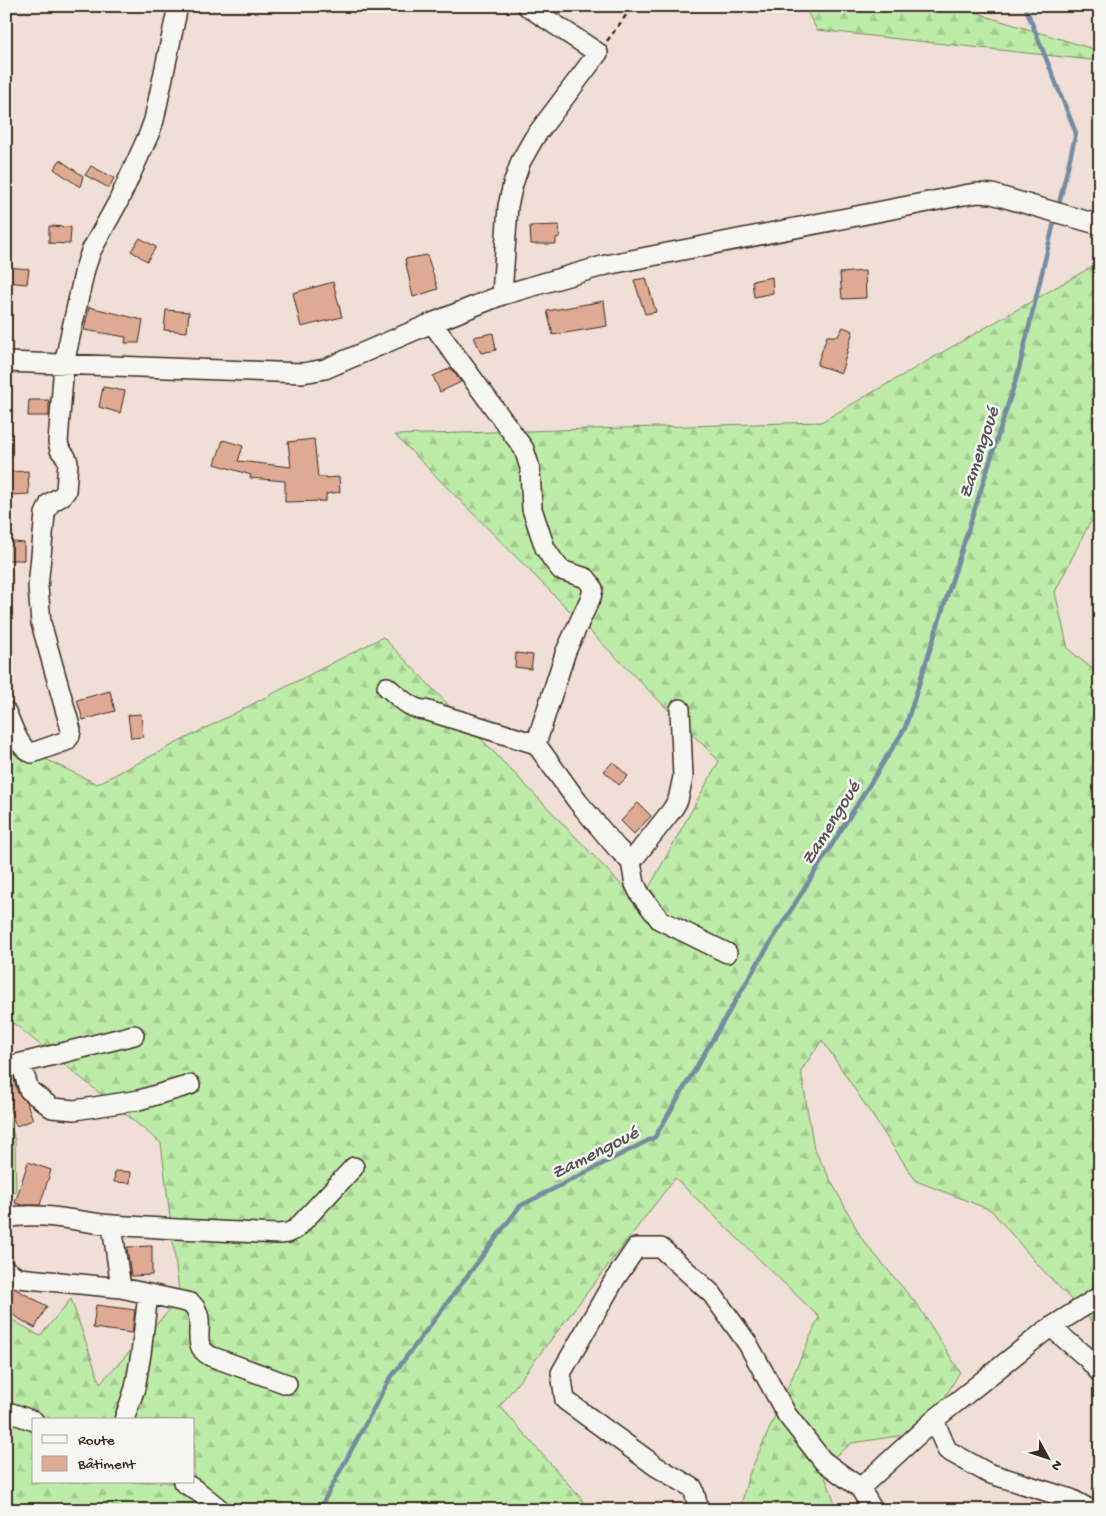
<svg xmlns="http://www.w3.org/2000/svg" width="1106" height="1516" font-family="'Gochi Hand',sans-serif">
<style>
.forest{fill:url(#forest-firs);stroke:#7c8a63;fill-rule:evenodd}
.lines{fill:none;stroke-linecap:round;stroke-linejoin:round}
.stream{stroke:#768ba1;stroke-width:4.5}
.building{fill:#dfaa93;stroke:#3b2a1e}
.minor-casing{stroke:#3b2a1e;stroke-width:22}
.path{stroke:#3b2a1e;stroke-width:2.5;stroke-dasharray:5 4;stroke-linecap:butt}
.minor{stroke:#f6f6f2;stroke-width:19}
.labels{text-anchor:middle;stroke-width:5;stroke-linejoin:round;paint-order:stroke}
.water-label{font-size:19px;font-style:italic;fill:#545254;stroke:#f6f6f2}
</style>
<defs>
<pattern id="forest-firs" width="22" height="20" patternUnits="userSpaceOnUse" patternTransform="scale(1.25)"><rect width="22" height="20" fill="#bdeba8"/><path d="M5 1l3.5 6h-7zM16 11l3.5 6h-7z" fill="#a3ca90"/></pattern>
</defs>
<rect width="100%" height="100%" fill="#efdfd6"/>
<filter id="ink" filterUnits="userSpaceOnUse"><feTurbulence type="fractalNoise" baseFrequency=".02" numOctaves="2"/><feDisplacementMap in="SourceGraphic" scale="10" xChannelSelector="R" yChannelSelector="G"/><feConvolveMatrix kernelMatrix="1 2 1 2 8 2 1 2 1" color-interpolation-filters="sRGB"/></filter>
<g filter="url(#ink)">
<path class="forest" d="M804 6H964L988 17 1100 51V61L817 30Z
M1100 262V515L1089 524 1055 592 1068 649 1100 675V883L1094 924 1100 923V1330L1038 1265 991 1210 916 1181 822 1040 801 1071 814 1149 862 1239 919 1307 960 1372 924 1432 852 1443 821 1467 838 1510H740L748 1477 819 1317 675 1178 500 1406 591 1510H6V1316L40 1336 71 1299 100 1383 180 1299 161 1143 6 1017V740L97 784 383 637 640 904 719 761 395 435 821 422ZM34 1420H194V1482H34Z
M6 1112 15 1140 16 1193 6 1192Z"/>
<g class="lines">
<path class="stream" d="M1025 6 1076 133 1058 208
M319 1510 389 1380 520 1206 655 1137 759 961 905 728 1018 373 1055 218"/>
</g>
<path class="building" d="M60 160 83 176 80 187 54 169Z
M91 166 114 178 109 188 85 175Z
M559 225 560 237 556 238V244H531L530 226Z
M49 226 71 227 70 244 49 243Z
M140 238 156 247 147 261 131 251Z
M427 255 438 289 413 297 405 259Z
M7 267 29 269 27 284 6 282Z
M865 271 866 298 842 299 840 273Z
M772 277 773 293 754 297 752 281Z
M646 278 656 312 645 314 634 280Z
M333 282 342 317 301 327 293 293Z
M604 301 607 326 553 335 547 311Z
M89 307 143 320 139 343H125L126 337 84 330Z
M166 310 189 312 187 332 164 330Z
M843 327 853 331 841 373 817 365 827 336H838Z
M493 333 496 350 481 353 474 337Z
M451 368 461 382 440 392 433 376Z
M103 387 125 391 120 413 99 407Z
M29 400H49V416H28Z
M314 439 318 477H326V478L339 477 340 492 326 494V501L285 502V481L250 478 251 475 215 464 223 440 243 446 238 461 291 467 288 442Z
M28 471 29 494 9 495 8 472Z
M6 541 24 543V560H6Z
M516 653 533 655 531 669 515 667Z
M110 691 115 711 83 720 77 700Z
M141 714 143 737 131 738 128 715Z
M613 762 628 776 619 785 604 771Z
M638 803 651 816 634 834 621 821Z
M13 1077 18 1093 27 1103 33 1120 16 1126 6 1099V1078Z
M28 1162 51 1170 40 1205H22L15 1203Z
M115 1171 131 1172 130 1183 114 1182Z
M152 1246V1275L131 1276 127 1247Z
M6 1284 47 1306 35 1328 6 1311Z
M96 1305 135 1310 132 1333 93 1328Z"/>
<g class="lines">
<g class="minor-casing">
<path id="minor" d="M502 295 508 206 513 184 521 161 534 138 598 53 527 6
M432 323 524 449 530 468 532 509 545 548 553 560 561 570 586 578 590 583 593 589 591 597 566 651 536 744
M6 362 303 373 325 369 432 323 502 295 606 265 964 195 978 193 992 194 1100 225
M387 687C398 696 411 710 425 710L536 744 578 802 616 847 631 862 635 884 640 894 660 920 727 953
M6 712C12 724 18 749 32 753L66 741 70 736 71 730 41 623 38 587 45 514 50 503 62 496 66 491 68 462 66 457 60 450 58 442 64 364 85 269 91 251 118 202 149 134 154 120 178 6
M631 862 672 810 678 800 683 777 680 709
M21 1063 29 1090 52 1108 75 1110 139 1100 190 1085
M6 1067 134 1035
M6 1218C41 1211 78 1222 113 1225 168 1229 224 1231 279 1234L288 1233 296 1229 354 1167
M112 1225 121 1288
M6 1270 18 1278 121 1288 191 1303C210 1321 187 1343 210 1356L287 1384
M1051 1327 1087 1358 1100 1373
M6 1411 34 1421
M124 1420 135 1388 141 1354 148 1294
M934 1420 947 1450 988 1473 1071 1499 1091 1510
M183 1482 200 1493 221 1510
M860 1488 934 1420 1045 1331 1100 1296
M699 1510 693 1488 657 1467 565 1400 561 1373 615 1279 636 1248H661L712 1294 748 1344 787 1415 823 1461 860 1488 873 1510"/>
</g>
<path class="path" d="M607 41 633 6"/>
<use href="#minor" class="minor"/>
</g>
</g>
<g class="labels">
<g class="water-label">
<text transform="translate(977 452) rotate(-72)" y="7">Zamengoué</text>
<text transform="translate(829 822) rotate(-58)" y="7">Zamengoué</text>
<text transform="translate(594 1151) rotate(-27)" y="7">Zamengoué</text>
</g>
</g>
<rect width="1106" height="1516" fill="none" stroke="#f6f6f2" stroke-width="25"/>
<rect x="12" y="12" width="1081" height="1491" fill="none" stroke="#3b2a1e" stroke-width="2" filter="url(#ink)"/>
<rect x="32" y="1418" width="162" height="65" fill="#f6f6f2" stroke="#aba49d"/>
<rect x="42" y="1435" width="25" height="8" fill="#f6f6f2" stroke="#aba49d"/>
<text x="78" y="1444" font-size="15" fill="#3b2a1e">Route</text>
<rect x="42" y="1456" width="25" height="15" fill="#dfaa93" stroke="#aba49d"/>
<text x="78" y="1468" font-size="15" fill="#3b2a1e">Bâtiment</text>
<g transform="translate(1048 1458) rotate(130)" stroke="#f6f6f2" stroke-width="4" paint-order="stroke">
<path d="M0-4L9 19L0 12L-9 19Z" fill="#3b2a1e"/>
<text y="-8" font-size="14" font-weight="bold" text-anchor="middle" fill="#3b2a1e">N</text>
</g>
</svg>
